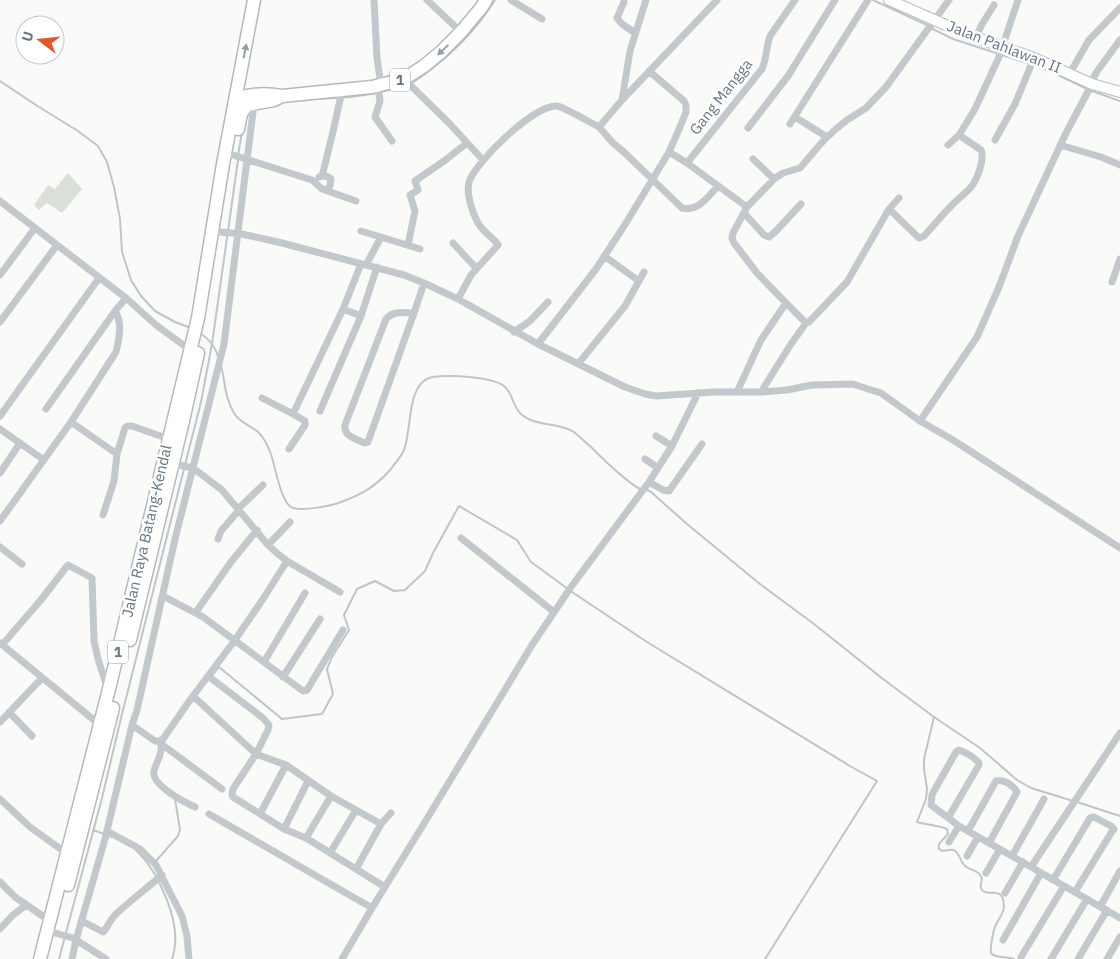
<svg xmlns="http://www.w3.org/2000/svg" width="1120" height="959" font-family="'IBM Plex Sans',sans-serif">
<style>
.green{fill:#dadfd7}
.lines{fill:none;stroke-linecap:round;stroke-linejoin:round}
.stream{stroke:#bbc7cb;stroke-width:2}
.secondary-casing{stroke:#b3babf;stroke-width:12}
.highway-casing{stroke:#b4b9bd;stroke-width:15}
.street{stroke:#c3c8cc;stroke-width:7}
.secondary{stroke:#fff;stroke-width:10}
.highway{stroke:#fff;stroke-width:12}
.oneway{fill:#939fa8}
.labels{text-anchor:middle;stroke-width:5;stroke-linejoin:round;paint-order:stroke}
.shield{fill:#fff;stroke:#939fa8;stroke-width:1}
.shield-label{font-size:14px;font-weight:bold;fill:#657683}
.street-label{font-size:15px;fill:#657683;stroke:#fff}
</style>
<rect width="100%" height="100%" fill="#fafaf8"/>
<path class="green" d="M68 173 82 189 62 213 47 203 39 210 34 205 48 185 55 189Z"/>
<g class="lines">
<path class="stream" d="M873 0 927 25
M931 28 953 39 1030 64
M1035 65 1052 72 1087 89
M0 81 39 107 78 131 98 146 107 162 114 187 120 219 122 252 131 280 141 296 155 311 175 322 191 328
M412 83C445 61 474 34 495 0
M1092 91 1120 101
M381 92 408 85
M317 99 351 97 377 93
M238 155 242 132
M200 333C209 339 215 346 218 356
M221 365C225 381 225 399 234 413 239 422 249 425 257 431 264 437 268 446 271 454 275 465 281 505 293 508 305 511 330 506 341 502 363 494 376 486 391 469 395 463 401 457 404 450 412 431 406 381 433 377 448 375 496 376 506 388 513 395 513 407 521 414 535 427 558 422 574 432 580 437 585 442 591 447 604 460 625 481 640 489
M185 465 201 402 212 344 238 160
M647 490 651 492 687 524 760 584 814 624 883 679 934 717 980 748 1017 780 1031 788 1073 801
M572 592 647 642 850 766 877 781 765 959
M212 676 219 667 282 719 322 714 333 694 327 669 332 657 349 630 344 615 357 589 375 581 394 591 405 590 425 571 433 553 459 506 517 540 531 562 568 589
M934 717 924 759V769L927 789 926 799 917 822C927 825 937 825 947 829L948 834C944 839 937 843 939 849L943 851C947 850 950 849 954 850 960 854 960 861 965 866 969 870 978 870 981 876 984 881 978 885 982 890 988 898 1003 884 1004 906 1004 914 998 919 995 927 993 932 990 948 991 953 996 959 1006 956 1014 959
M1077 802 1120 816
M93 830 112 837
M136 850 146 861 156 876
M156 861 178 836 180 830 175 799
M158 880C170 904 181 933 172 959
M59 959 102 798 121 718 184 469"/>
<g class="secondary-casing">
<path id="secondary" d="M889 0 966 34 1034 58 1092 84 1120 92"/>
</g>
<g class="highway-casing">
<path id="highway" d="M236 99C250 94 267 93 282 96L372 87 404 79 424 66 441 52 461 32 481 8 486 0
M238 129 241 114 247 105 274 100 282 96
M130 640 183 421 198 353
M68 885 113 708
M40 959 110 685 198 318 223 164 254 0"/>
</g>
<path class="street" d="M374 0 377 58 381 85
M427 0 461 32
M511 0 542 19
M624 0V2L617 18 622 24 635 33
M976 38 981 26 994 5
M1070 73 1089 40 1120 8
M404 79 449 123 483 160
M1090 83 1098 70 1120 40
M378 86 380 101 375 117 392 141
M622 100 630 51 646 0
M795 117 827 137
M790 124 868 0
M599 127 613 143 626 154 682 208C698 212 708 197 718 186
M748 128 788 76 835 0
M995 140 1015 104 1034 58
M948 145 959 135 975 109 999 57 1018 0
M1060 145 1101 157 1120 165
M669 152 687 163 762 69C767 58 766 47 770 36L795 0
M233 155 312 180 322 189 356 201
M753 159 774 179
M687 163 747 207
M322 176 332 136 342 91
M319 177C324 175 328 176 331 179L330 186 326 190
M0 201 126 298 156 325 190 350
M889 209 919 238 924 236C934 225 943 214 954 203 959 198 966 193 971 187 977 180 985 159 981 150L959 135
M744 213 764 235 769 237 776 231 801 204
M361 231 420 249
M220 232 242 234 282 243 404 275 424 283 458 299 538 344 625 387 645 394 656 396 714 392H761L787 390 812 385 853 384 865 388 881 393 920 421 953 440 1120 548
M453 243 476 268
M408 245 415 211 410 195 418 190 415 181 444 161 467 143
M604 256 639 281
M366 265 379 241
M0 275 35 228
M1112 282 1120 259
M458 299 471 275 498 245 496 242C490 236 482 230 478 223 472 212 466 194 469 182 475 162 535 104 557 106 564 107 591 123 599 127L622 100 717 0
M786 303 806 323
M414 313C403 313 394 310 386 319L345 425C343 436 356 439 365 443L368 442 369 439 414 313 424 283
M361 316 377 267
M0 322 57 245
M514 332 530 321 548 302
M538 344 596 269 626 223 669 152 680 127 686 112V105L684 101 649 71
M578 364 625 306 644 272
M737 392 761 340 786 303 757 273 734 243 732 238 733 233 747 207 774 179 783 173 800 168 824 140 836 129 847 120 866 108 886 87 949 0
M761 392 791 344 806 323 809 322 847 282 889 209 899 198
M262 398 293 414 305 421V425L289 449
M46 409 115 311 126 298
M320 411 361 316 343 309 361 264
M293 414 343 309
M0 416 99 278
M920 421 977 337 999 287 1018 236 1066 133 1092 84
M71 422 117 454
M0 429 44 460
M656 436 672 446
M645 459 658 468
M173 464 193 468 222 490 268 545 278 554 287 561 340 592
M0 473 20 443
M649 482 663 490 669 491 702 444
M238 509 263 485
M103 515 114 481 117 454 125 428 128 426H132L169 439
M0 521 71 422 116 352C119 340 123 322 115 311
M461 538 554 612
M218 539 221 531 239 510
M268 545 290 522
M0 547 22 564
M163 596 203 617 303 691 307 690 343 630
M196 612 231 562 257 530
M0 643 100 725
M2 645 40 601 68 565 92 578 94 641 98 659 107 687
M264 662 305 593
M208 676 263 718 269 725 268 730 256 754 233 789 232 795 233 797 284 829 306 838 385 887
M283 677 320 619
M193 696 256 754 286 765 331 796 381 824
M9 712 32 736
M0 722 42 678
M132 725 155 741H160L163 739 190 700 235 640 263 599 287 561
M160 743 222 789
M161 744C163 754 156 762 154 771 151 785 184 802 195 807
M0 799 30 827 66 853
M209 814 372 908
M260 814 286 765
M948 818 979 765V763C974 757 967 753 959 750L956 752 934 791 932 795 931 805 959 826 1031 867 1120 733
M284 829 308 781
M107 831 140 849 156 865 182 916 187 936 189 959
M968 831 996 781C1004 779 1013 785 1017 792L989 843
M306 838 331 796
M949 842 959 826
M330 853 356 810
M967 856 978 837
M1012 856 1044 799
M1031 867 1120 918
M356 869 381 824 391 813
M986 873 1000 849
M1053 880 1090 818 1094 817 1111 826 1114 829 1111 833 1075 892
M0 882 15 897 50 921
M1005 893 1023 862
M1100 907 1120 871
M82 921 103 932C108 927 110 920 115 915 130 901 146 889 162 875
M0 929 12 916 26 905
M55 933 73 938 106 959
M1003 940 1041 873
M1021 957 1064 886
M72 959 76 940 105 839 132 725 137 710 175 539 224 344 254 104
M342 959 372 908 425 822 532 645 571 587 649 482 672 446 698 393
M1051 959 1087 899
M1078 959 1107 910
M1107 959 1120 937"/>
<use href="#secondary" class="secondary"/>
<use href="#highway" class="highway"/>
</g>
<defs><path id="oneway-solid" d="M-6-.8H1V-3.2L6.5 0L1 3.2V.8H-6Z" transform="scale(1.25)"/></defs>
<g class="oneway">
<use href="#oneway-solid" transform="translate(443 50) rotate(137)"/>
<use href="#oneway-solid" transform="translate(245 51) rotate(-79)"/>
</g>
<g class="labels">
<g class="shield">
<rect x="390" y="68.5" width="20" height="23" rx="4"/>
<rect x="108" y="640.5" width="20" height="23" rx="4"/>
</g>
<g class="shield-label">
<text x="400" y="85">1</text>
<text x="118" y="657">1</text>
</g>
<g class="street-label">
<text transform="translate(1004 47) rotate(21)" y="5">Jalan Pahlawan II</text>
<text transform="translate(721 97) rotate(-52)" y="5">Gang Mangga</text>
<text transform="translate(147 531) rotate(-77)" y="5">Jalan Raya Batang-Kendal</text>
</g>
</g>
<g transform="translate(40 40) rotate(286)"><circle r="24" fill="#ffffff" stroke="#c1c8cd"/>
<path d="M0-4L9 19L0 12L-9 19Z" fill="#e4572e"/>
<text y="-8" font-size="14" font-weight="bold" text-anchor="middle" fill="#657683">U</text>
</g>
</svg>
